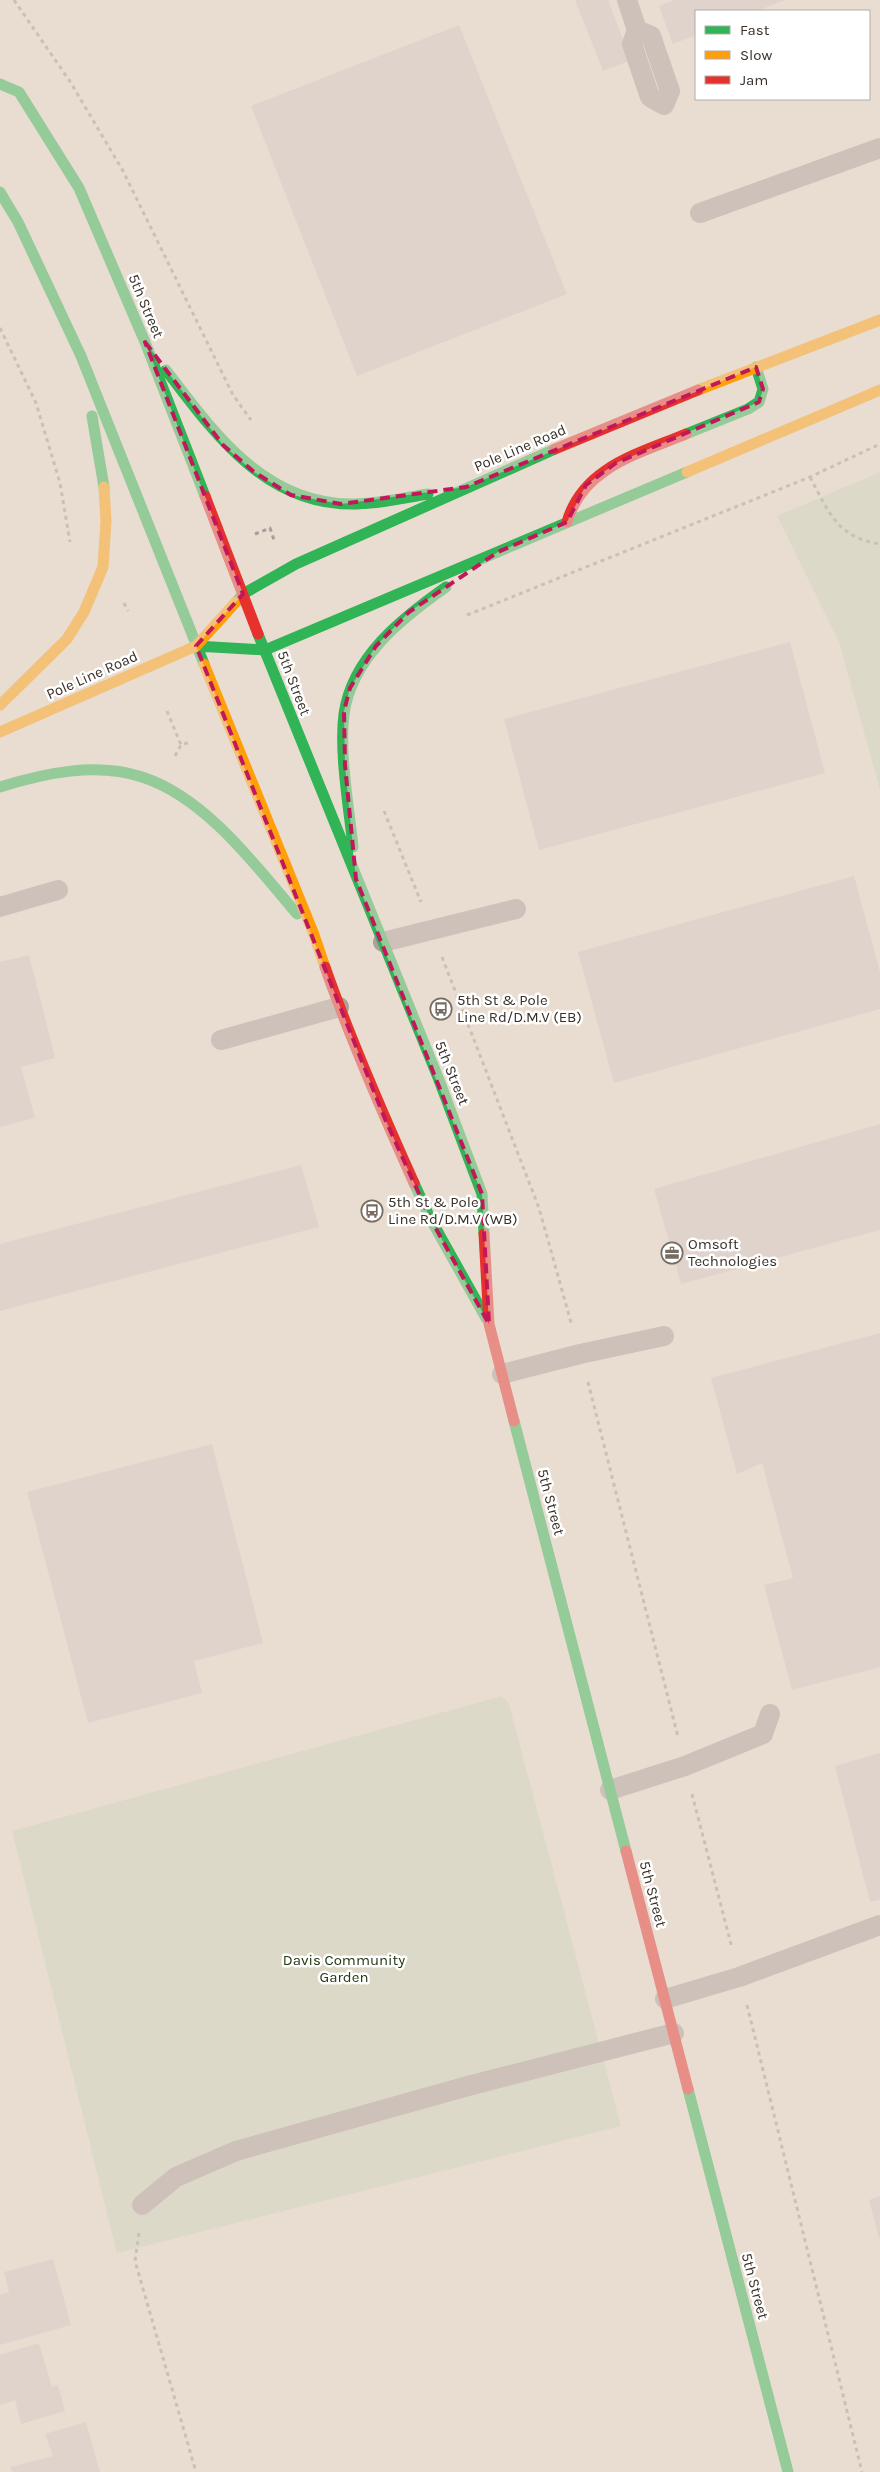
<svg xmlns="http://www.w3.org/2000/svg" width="880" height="2472" font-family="Karla,sans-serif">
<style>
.green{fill:#cfd6bc}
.building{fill:#d3c8c5}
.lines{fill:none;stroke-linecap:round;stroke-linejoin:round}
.path{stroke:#a99c9b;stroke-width:3;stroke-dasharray:4 4;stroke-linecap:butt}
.lane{stroke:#ae9f9e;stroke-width:20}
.fast{stroke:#30b455;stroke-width:11}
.slow{stroke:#ff9f0a;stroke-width:11}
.jam{stroke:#e5322d;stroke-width:11}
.marked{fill:none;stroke:#c2185b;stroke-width:4;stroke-dasharray:10 6;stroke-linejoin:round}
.labels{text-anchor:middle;stroke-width:5;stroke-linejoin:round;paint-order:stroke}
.street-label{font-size:15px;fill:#382f27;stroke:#fff}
.poi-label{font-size:15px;fill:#382f27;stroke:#fff;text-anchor:start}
.park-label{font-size:15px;fill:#233810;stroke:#fff}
</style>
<rect width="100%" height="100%" fill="#e9ddd1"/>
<path class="green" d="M880 472V790L839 642 777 516Z
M502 1696 509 1704 621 2126 117 2253 12 1831Z"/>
<path class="building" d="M575 0H608L631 60 603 71Z
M674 0H785L757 11H696V35L673 44 659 6Z
M459 25 567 294 357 376 251 106Z
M790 642 825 773 539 850 504 719Z
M854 876 880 972V1009L614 1083 578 952Z
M29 955 55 1058 21 1067 35 1118 0 1127V962Z
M880 1124V1230L681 1284 654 1189Z
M301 1165 319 1227 0 1311V1244Z
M880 1333V1667L792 1690 764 1585 793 1578 762 1463 737 1474 711 1378Z
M212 1444 263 1643 194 1661 202 1693 88 1723 27 1492Z
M880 1753V1900L870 1902 835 1766Z
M880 2196V2238H879L869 2200Z
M53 2259 71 2325 0 2345V2295L9 2292 4 2272Z
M39 2343 52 2387 58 2385 65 2411 21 2424 15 2400 0 2405V2355Z
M86 2422 100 2472H12L10 2467 53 2456 45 2434Z"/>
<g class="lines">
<path class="path" d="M14 0 71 83 123 171 233 395 251 420
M0 328 36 403 60 483 70 542
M810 477C829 512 836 537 880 544
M255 534 270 528 274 540
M124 603 128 611
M467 615 810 477 880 444
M167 711 181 745 190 742
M175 756 181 745
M384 811 421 902
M442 957 539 1208 572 1326
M588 1382 678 1737
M692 1794 732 1948
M747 2005 862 2472
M139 2233 135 2261 196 2472"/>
<path class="lane" d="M627 0 637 30 632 44 650 97 664 105 670 91 651 36 637 30
M700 213 880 148
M0 907 58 890
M383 942 516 909
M221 1040 339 1007
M502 1374 580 1354 664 1336
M610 1790 685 1766 763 1734 770 1714
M665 1999 739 1977 880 1925
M142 2205 176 2177 236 2151 468 2086 674 2033"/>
<path class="fast" d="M0 84 19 92 79 188 145 342 205 496
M0 192 18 222 81 356 204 664
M166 370C214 433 265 505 353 504 378 504 403 498 428 494
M92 416 104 487
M686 434 748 409 759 402 763 389 756 367
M236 602 243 594 296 564 555 449
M258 634 439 1080 482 1194 484 1234
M196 646 265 650 687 472
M0 787C45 773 96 762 142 777 205 797 256 866 297 914
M353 847C349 807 339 753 344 714 352 657 402 618 446 587
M414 1183 430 1218 486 1318
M514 1421 626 1851
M688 2089 788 2472"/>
<path class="slow" d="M698 390 880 320
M687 472 880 390
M204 664 313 932 325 967
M0 705 67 639 84 612 103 567 106 521 104 487
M0 732 196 646 236 602"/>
<path class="jam" d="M555 449 698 390
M205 496 258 634
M567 522C583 467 638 454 686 434
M325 967C351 1041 382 1112 414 1183
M484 1234 489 1324 514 1421
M626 1851 688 2089"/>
</g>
<path d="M0 0H880V2472H0ZM145 342 223 445 254 472 291 495 341 504 466 487 756 367 763 389 759 402 616 463 586 485 567 522 498 552 409 612 376 646 350 688 344 711 345 765 356 879 482 1194 489 1324 430 1218 385 1119 196 646 243 594Z" fill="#e9ddd1" fill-opacity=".55" fill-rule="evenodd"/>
<path class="marked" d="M145 342 223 445 254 472 291 495 341 504 466 487 756 367 763 389 759 402 616 463 586 485 567 522 498 552 409 612 376 646 350 688 344 711 345 765 356 879 482 1194 489 1324 430 1218 385 1119 196 646 243 594Z"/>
<defs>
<g id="bus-ring" transform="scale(1.125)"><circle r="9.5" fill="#fff" stroke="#766c62" stroke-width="1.5"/><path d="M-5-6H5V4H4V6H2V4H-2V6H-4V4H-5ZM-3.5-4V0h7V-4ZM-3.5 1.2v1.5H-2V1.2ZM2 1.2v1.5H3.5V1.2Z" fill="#766c62"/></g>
<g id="office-ring" transform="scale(1.125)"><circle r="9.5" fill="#fff" stroke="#766c62" stroke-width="1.5"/><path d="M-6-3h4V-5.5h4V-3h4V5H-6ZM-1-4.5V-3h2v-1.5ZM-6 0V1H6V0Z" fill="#766c62"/></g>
</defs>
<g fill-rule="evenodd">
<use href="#bus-ring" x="441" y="1009"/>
<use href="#bus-ring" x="372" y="1211"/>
<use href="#office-ring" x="672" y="1253"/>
</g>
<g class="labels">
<g class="street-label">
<text transform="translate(146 306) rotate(67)" y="5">5th Street</text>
<text transform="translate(520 448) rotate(-23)" y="5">Pole Line Road</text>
<text transform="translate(92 675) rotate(-24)" y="5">Pole Line Road</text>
<text transform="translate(294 683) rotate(69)" y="5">5th Street</text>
<text transform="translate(452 1073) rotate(68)" y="5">5th Street</text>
<text transform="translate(551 1502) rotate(75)" y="5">5th Street</text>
<text transform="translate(653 1894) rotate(75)" y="5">5th Street</text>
<text transform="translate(755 2286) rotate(75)" y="5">5th Street</text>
</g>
<g class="poi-label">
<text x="457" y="1005">5th St &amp; Pole<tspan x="457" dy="17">Line Rd/D.M.V (EB)</tspan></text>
<text x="388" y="1207">5th St &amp; Pole<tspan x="388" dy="17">Line Rd/D.M.V (WB)</tspan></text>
<text x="688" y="1249">Omsoft<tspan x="688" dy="17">Technologies</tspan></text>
</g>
<g class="park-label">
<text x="344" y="1965">Davis Community<tspan x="344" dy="17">Garden</tspan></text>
</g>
</g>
<rect x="695" y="10" width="175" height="90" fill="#ffffff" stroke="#afaca9"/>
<rect x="705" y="26" width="25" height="8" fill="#30b455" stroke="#afaca9"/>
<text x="740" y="35" font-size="15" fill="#382f27">Fast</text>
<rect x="705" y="51" width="25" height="8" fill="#ff9f0a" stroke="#afaca9"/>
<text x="740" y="60" font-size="15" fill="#382f27">Slow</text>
<rect x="705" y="76" width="25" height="8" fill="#e5322d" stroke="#afaca9"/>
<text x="740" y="85" font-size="15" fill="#382f27">Jam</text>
</svg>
